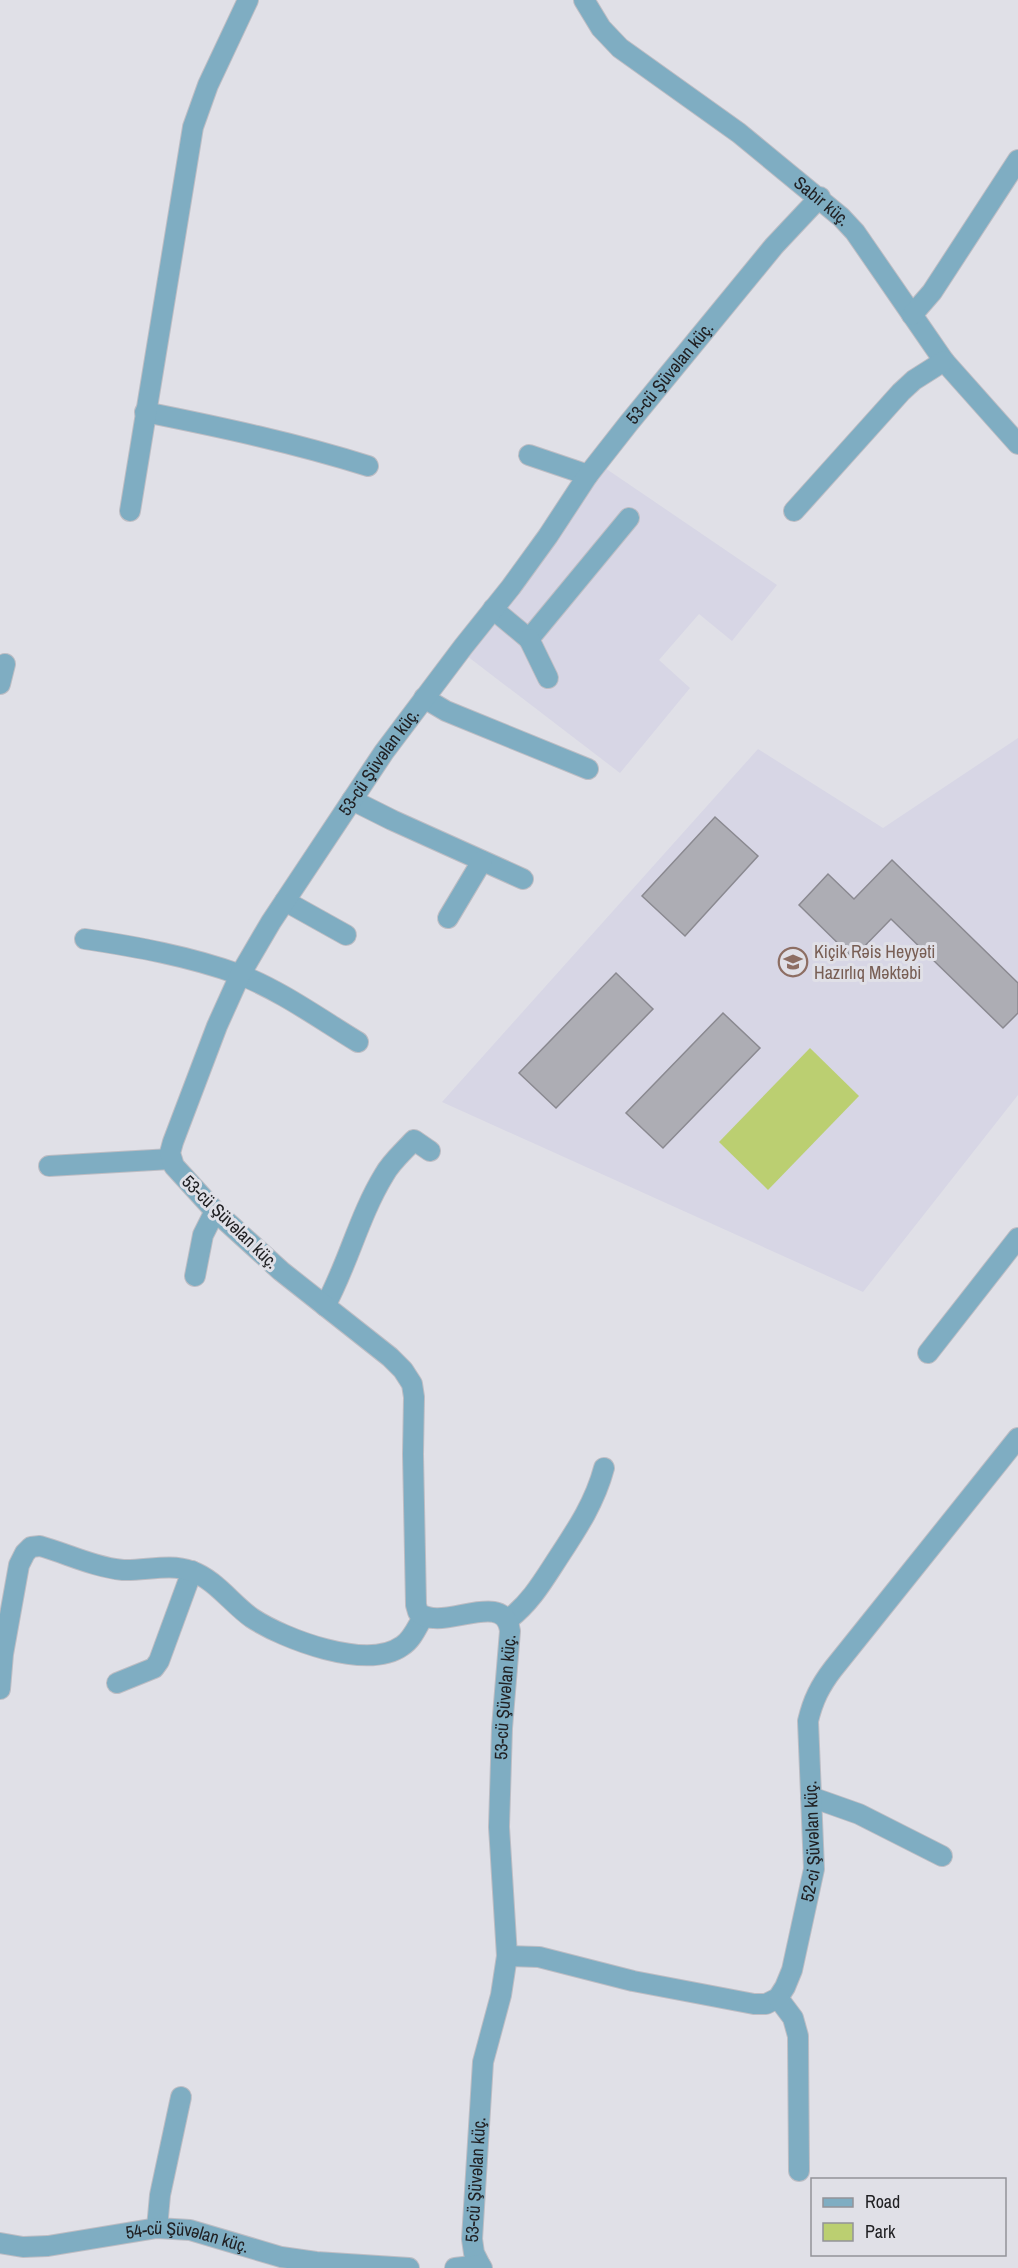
<svg xmlns="http://www.w3.org/2000/svg" width="1018" height="2268" font-family="'Archivo Narrow',sans-serif">
<style>
.built{fill:#d7d6e5}
.green{fill:#bbcf71}
.building{fill:#adadb4;stroke:#8a8990;stroke-width:1.5}
.lines{fill:none;stroke-linecap:round;stroke-linejoin:round}
.minor-casing{stroke:#bdbdc4;stroke-width:22}
.minor{stroke:#7fadc2;stroke-width:20}
.labels{text-anchor:middle;stroke-width:6;stroke-linejoin:round;paint-order:stroke}
.street-label{font-size:18px;fill:#202023;stroke:#e0e0e7}
.education-label{font-size:18px;fill:#785e54;stroke:#e0e0e7;text-anchor:start}
</style>
<rect width="100%" height="100%" fill="#e0e0e7"/>
<path class="built" d="M605 468 777 585 732 641 699 614 659 660 690 688 620 773 467 656 508 604Z
M1018 738V1095L863 1292 442 1102 758 749 883 828Z"/>
<path class="green" d="M810 1048 859 1096 768 1190 719 1142Z"/>
<path class="building" d="M715 817 758 856 685 936 642 896Z
M892 860 1018 983V1013L1003 1028 891 919 853 958 799 905 828 874 854 899Z
M616 973 653 1009 556 1108 519 1073Z
M723 1013 760 1048 663 1148 626 1113Z"/>
<g class="lines">
<g class="minor-casing">
<g id="minor">
<path id="s1" d="M584 0 601 28 620 48 739 133 841 217 855 232 944 361 1018 444"/>
<path d="M912 315 932 292 1018 160"/>
<path d="M145 412C220 427 295 443 368 466"/>
<path d="M529 455 588 475"/>
<path d="M130 511 193 127 208 85 248 0"/>
<path d="M794 511 901 392 914 380 944 361"/>
<path d="M493 609 529 639 629 518"/>
<path d="M529 639 548 678"/>
<path d="M0 684 5 664"/>
<path d="M424 698 446 711 588 769"/>
<path d="M352 800 392 820 523 879"/>
<path d="M285 901 346 935"/>
<path d="M448 918 482 861"/>
<path d="M85 939C137 947 188 956 238 974 280 990 320 1019 358 1042"/>
<path d="M49 1166 171 1159"/>
<path d="M195 1276 203 1235 215 1211"/>
<path d="M325 1306C348 1264 359 1216 384 1175 391 1162 404 1151 414 1140L430 1151"/>
<path d="M928 1353 1018 1238"/>
<path d="M509 1619C531 1602 543 1581 558 1558 577 1529 595 1502 604 1468"/>
<path d="M117 1683 154 1668 159 1661 192 1571"/>
<path d="M0 1689 3 1654 19 1565 25 1553 31 1547 40 1546C68 1554 94 1567 123 1570 145 1571 170 1563 191 1571 215 1579 232 1604 252 1618 284 1639 367 1671 402 1646 412 1640 417 1627 423 1617"/>
<path d="M811 1797 859 1814 942 1856"/>
<path id="s2" d="M507 1956 539 1957 633 1981 754 2004H766L778 1998 785 1987 792 1970 814 1869 808 1721C813 1700 820 1686 833 1669L1018 1438"/>
<path d="M778 1998 793 2018 798 2036 799 2171"/>
<path d="M157 2228 160 2195 181 2097"/>
<path id="s3" d="M0 2243 23 2247 48 2246 157 2228 190 2230 281 2257 316 2262 409 2268"/>
<path id="s4" d="M480 2265 474 2253 472 2239 483 2062 501 1995 507 1956 499 1827 502 1728 510 1631C504 1587 441 1634 418 1612L416 1605 413 1454 414 1397 412 1384 403 1370 390 1357 281 1271 215 1211 174 1166 170 1153 173 1142 217 1026 240 975 271 922 384 752 463 647 511 587 548 536 588 475 628 424 774 246 820 197"/>
<path d="M455 2268 480 2265 482 2268"/>
</g>
</g>
<use href="#minor" class="minor"/>
</g>
<defs>
<g id="university-ring" transform="scale(1.5)"><circle r="9.5" fill="#e0e0e7" stroke="#8d6e63" stroke-width="1.5"/><path d="M0-5L7-2L0 1L-7-2ZM-4 1L0 2.5L4 1V4Q0 6-4 4Z" fill="#8d6e63"/></g>
</defs>
<g fill-rule="evenodd">
<use href="#university-ring" x="793" y="962"/>
</g>
<g class="labels">
<g class="street-label">
<text dy="6" stroke="none"><textPath href="#s1" startOffset="314">Sabir küç.</textPath></text>
<text dy="6" stroke="none"><textPath href="#s4" startOffset="2242">53-cü Şüvəlan küç.</textPath></text>
<text dy="6" stroke="none"><textPath href="#s4" startOffset="1756">53-cü Şüvəlan küç.</textPath></text>
<text transform="translate(230 1222) rotate(44)" y="6">53-cü Şüvəlan küç.</text>
<text dy="6" stroke="none"><textPath href="#s4" startOffset="573">53-cü Şüvəlan küç.</textPath></text>
<text dy="6" stroke="none"><textPath href="#s2" startOffset="440">52-ci Şüvəlan küç.</textPath></text>
<text dy="6" stroke="none"><textPath href="#s4" startOffset="87">53-cü Şüvəlan küç.</textPath></text>
<text dy="6" stroke="none"><textPath href="#s3" startOffset="190">54-cü Şüvəlan küç.</textPath></text>
</g>
<g class="education-label">
<text x="814" y="958">Kiçik Rəis Heyyəti<tspan x="814" dy="21">Hazırlıq Məktəbi</tspan></text>
</g>
</g>
<rect x="811" y="2178" width="195" height="78" fill="#e0e0e7" stroke="#939399" stroke-width="1.5"/>
<rect x="823" y="2198" width="30" height="9" fill="#7fadc2" stroke="#939399" stroke-width="1.5"/>
<text x="865" y="2208" font-size="18" fill="#202023">Road</text>
<rect x="823" y="2223" width="30" height="18" fill="#bbcf71" stroke="#939399" stroke-width="1.5"/>
<text x="865" y="2238" font-size="18" fill="#202023">Park</text>
</svg>
